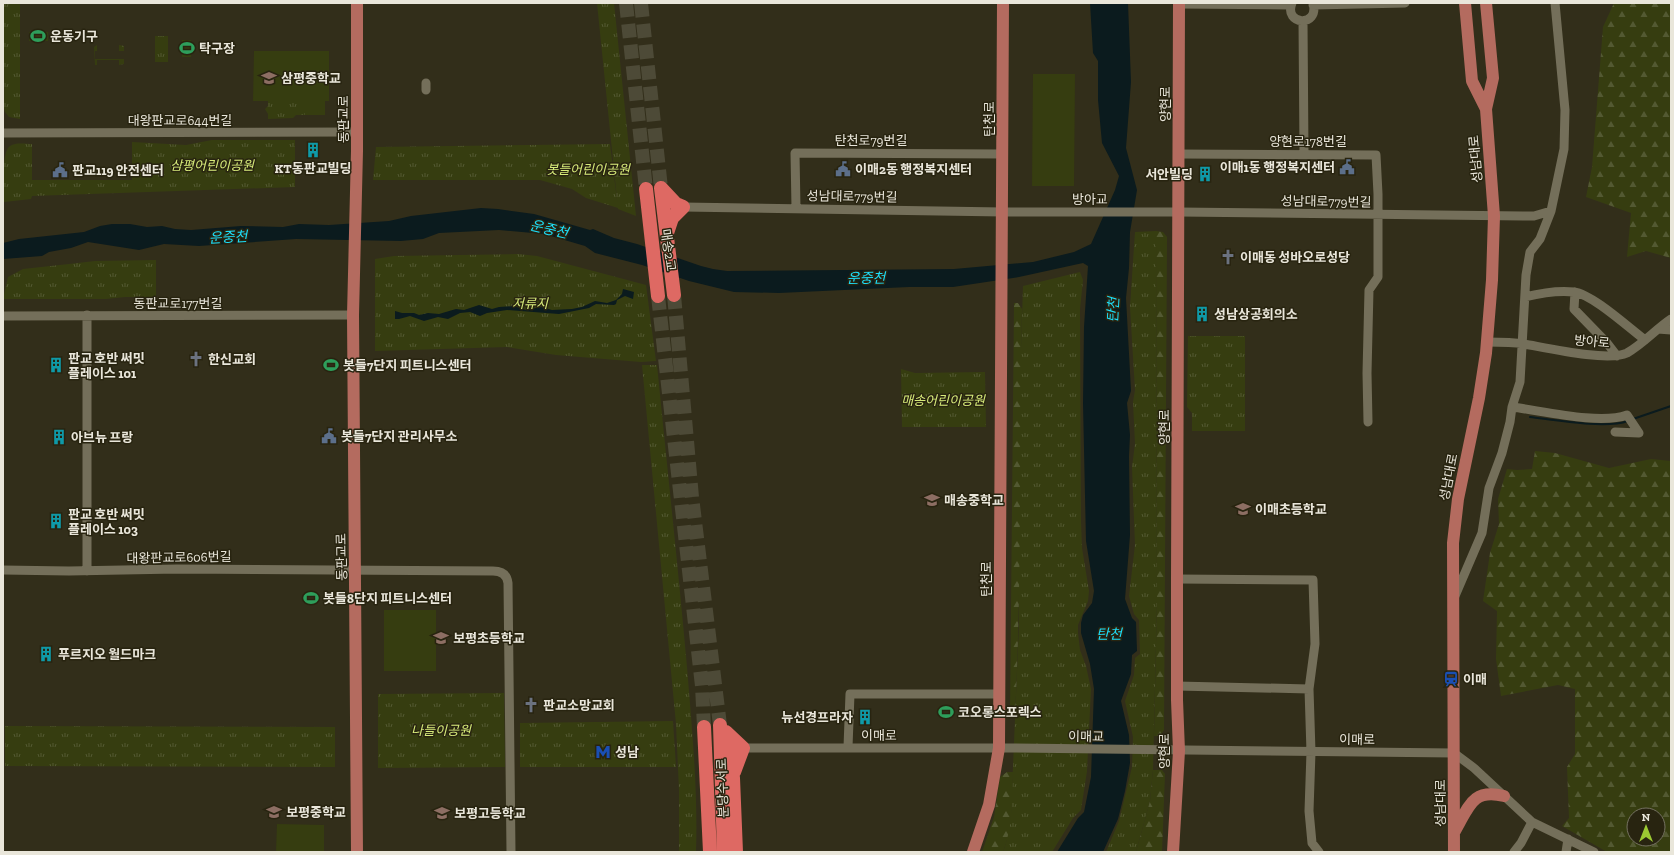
<svg xmlns="http://www.w3.org/2000/svg" width="1674" height="855" font-family="'Zilla Slab','Noto Sans KR',serif">
<style>
.grass{fill:url(#grass-tufts)}
.forest{fill:url(#forest-firs);fill-rule:evenodd}
.garden{fill:#363d10}
.water{fill:#0b1b1e}
.lines{fill:none;stroke-linecap:round;stroke-linejoin:round}
.stream{stroke:#0b1b1e;stroke-width:2}
.highway-tunnel{stroke:#4d4a37;stroke-width:14;stroke-dasharray:14 7;stroke-linecap:butt}
.minor{stroke:#746f5a;stroke-width:9}
.major{stroke:#b46b5f;stroke-width:12}
.highway{stroke:#de6963;stroke-width:14}
.labels{text-anchor:middle;stroke-width:3;stroke-linejoin:round;paint-order:stroke}
.poi-label{font-size:13px;font-weight:bold;fill:#e9e6da;stroke:#282410;text-anchor:start}
.street-label{font-size:13px;fill:#e9e6da;stroke:#282410}
.park-label{font-size:13px;font-style:italic;fill:#d7eb7a;stroke:#282410}
.water-label{font-size:14px;font-style:italic;fill:#1ddefa;stroke:#282410}
</style>
<defs>
<pattern id="grass-tufts" width="24" height="20" patternUnits="userSpaceOnUse"><rect width="24" height="20" fill="#363d10"/><path d="M3 7l-1-3M5 7V3M7 7l1-3M15 17l-1-3M17 17v-4M19 17l1-3" fill="none" stroke="#535932"/></pattern>
<pattern id="forest-firs" width="22" height="20" patternUnits="userSpaceOnUse"><rect width="22" height="20" fill="#363d10"/><path d="M5 1l3.5 6h-7zM16 11l3.5 6h-7z" fill="#535932"/></pattern>
</defs>
<rect width="100%" height="100%" fill="#322e1a"/>
<path class="grass" d="M3 3H20V119L9 117 5 112 4 108C5 72 3 38 3 3Z
M597 3H614L636 216 618 209Z
M155 36H168V62H155Z
M97 45V51H119V45L124 46V51H95V59H124V64L119 65V60H97V65H95L94 47Z
M268 101H306L305 115H296L293 118 268 119V114L265 109 268 106Z
M212 140H295V187L32 196 31 199 4 202C4 190 1 152 10 146 16 142 26 144 32 144V180H132V142L186 145Z
M610 144 618 208 586 198 572 189 540 180H373L376 147Z
M1156 231 1157 601 1153 770 1150 801 1136 852H1106L1119 821 1132 767 1133 737 1125 701 1134 675 1135 658 1140 654 1139 620 1134 614 1129 596 1135 545 1132 467 1135 444 1133 402 1135 390 1130 307 1135 232Z
M518 254 537 256 646 285 656 361 641 362 556 355 507 347 375 351V259L394 256Z
M156 260V297H125L106 299H3L8 277 23 269 69 264 95 261Z
M1080 272 1083 280 1080 309 1081 522 1082 548 1089 591 1088 601 1078 625V633L1080 650 1086 666 1091 689 1087 771 1081 810 1073 818 1052 852H1003L1006 843 1011 814 1019 624V413L1023 286Z
M1188 336H1245V431H1192V413L1187 407Z
M642 365H657C667 466 678 566 687 667 692 729 698 790 696 852H679V790L676 724Z
M901 369 915 373 985 372 986 427H902Z
M504 693 505 767 378 768V694Z
M673 721 676 767H520V723Z
M5 726 335 727V767L5 766Z"/>
<path class="forest" d="M1614 3H1671V258L1646 251 1627 257 1631 213 1586 197 1592 167 1603 27Z
M1156 231 1163 232 1167 237 1164 730 1160 736H1154L1157 601Z
M1014 303H1018L1022 309C1019 444 1022 580 1015 716L1010 713Z
M1535 451 1555 453 1609 468 1651 459 1671 461V852H1607L1562 826 1569 818 1567 767 1575 754V689L1558 685 1501 696 1496 659 1497 611 1483 601 1490 553 1499 524 1498 499 1507 469 1517 470 1532 469ZM1634 815H1658V839H1634Z
M1153 770H1162L1165 774 1162 852H1136L1150 801Z
M1007 772H1013C1012 799 1013 827 1003 852H982L994 817 1000 777Z"/>
<path class="garden" d="M29 32H48V41H29Z
M182 40H191V57H182Z
M254 51H329V101H325V115H305V101H253Z
M1033 74H1075L1074 186H1032Z
M384 610H436V671H384Z
M277 824 324 825V852H276Z"/>
<path class="water" d="M1090 3H1128L1131 82 1126 148 1137 190 1130 232 1129 268 1126 298 1131 391 1127 403 1130 435 1129 456 1130 535 1125 599 1132 618 1136 622 1137 651 1132 655 1131 674 1121 701 1129 735 1130 763 1125 791 1118 819 1103 852H1057L1078 818 1084 812 1091 777 1094 689 1090 664 1081 633V623L1083 615 1092 603 1094 591 1086 541 1083 403 1084 327 1088 266 1083 263 1019 277 953 287H909L779 293 734 292 689 281 642 265 595 253 585 246 544 234 499 230 439 233 423 239 401 241 296 239 199 246 164 244 139 250 88 242 71 248 49 252 42 256 3 259V243L19 239 84 232 100 226 112 224H130L147 227 162 226 175 229 191 230 241 226 283 227 299 224 329 225 389 221 411 216 481 208 498 209 534 214 590 230 593 229 614 238 637 244 701 266 713 269 727 271 954 269 1033 262 1074 252 1091 244 1115 190 1119 176 1102 143 1098 100V61L1093 53Z
M623 289 634 292 633 299 625 296 617 300 616 304 614 305 596 304 589 308 559 314 507 310 487 313 480 316 470 312 460 313 448 319 438 317 424 321 410 316 399 319H395V311L402 313H414L419 315 428 313 439 314 456 309 464 310 479 305 492 309 499 307 514 306 526 310 541 307 552 310 572 309 582 307 595 301 607 303 616 300 622 294Z"/>
<g class="lines">
<path class="stream" d="M1530 417C1555 420 1605 429 1628 421
M1633 419 1671 406"/>
<path class="highway-tunnel" d="M626 3 646 189
M641 3 661 188
M674 295 692 497 720 725
M658 296 702 686 704 727"/>
<path class="minor" d="M1292 3C1283 25 1320 28 1313 3
M1179 4 1290 5
M1313 5 1405 3
M1303 21 1304 154
M426 83V90
M3 133 357 132
M1179 154 1376 155 1378 194V277L1369 290 1367 373 1368 422
M683 207 1003 212H1179L1523 216H1534L1551 211
M796 208 795 153 1003 154
M1575 292 1574 309 1607 343 1617 356
M1525 297C1541 293 1557 290 1574 292 1592 294 1629 328 1645 340
M3 316 353 315
M1658 329 1671 330
M1487 342C1499 342 1512 342 1524 344 1547 348 1608 362 1627 353 1643 344 1656 329 1671 319
M1512 407C1543 411 1600 425 1627 415L1639 433 1615 432
M3 570 69 571 177 569 493 571C501 571 507 574 508 583L511 852
M87 571V315
M1177 579 1313 580 1315 644 1309 689 1311 752 1309 811 1312 843 1319 852
M1455 596 1482 533 1489 488 1502 453 1510 422 1512 407 1520 382 1526 275 1530 252 1540 239 1551 211 1564 149 1565 110 1555 3
M1177 686 1309 689
M848 747 850 694H999
M743 748H1016L1454 753 1474 768 1532 822 1594 852
M1514 852 1521 843 1532 822
M1566 852 1568 839"/>
<path class="major" d="M1465 3 1472 81 1486 109
M1455 831C1469 807 1472 788 1504 796
M357 852 353 315 357 151V3
M973 852 989 805 999 748 1003 3
M1173 852 1179 751 1177 700V579L1179 3
M1454 852 1453 543 1458 499 1479 398 1486 353 1492 280 1494 216 1486 109 1493 78 1486 3"/>
<path class="highway" d="M661 188 674 295
M661 188 676 204 683 207 672 218 667 233
M646 189 658 296
M720 725 724 852
M704 727 710 852
M726 732 743 748 734 772
M729 745 733 778 736 852"/>
</g>
<defs>
<g id="stadium-bare" transform="scale(1.2)"><path d="M0-5a6.5 5 0 1 0 0 10a6.5 5 0 1 0 0-10ZM-3.5-1.8h7v3.6h-7Z" fill="#2e9e5b" stroke="#282410" stroke-width="2.5" paint-order="stroke"/></g>
<g id="school-bare" transform="scale(1.2)"><path d="M0-5L7-2L0 1L-7-2ZM-4 1L0 2.5L4 1V4Q0 6-4 4Z" fill="#8d6e63" stroke="#282410" stroke-width="2.5" paint-order="stroke"/></g>
<g id="building-bare" transform="scale(1.2)"><path d="M-4-6H4V6H1V3H-1V6H-4ZM-2.5-4.3h1.7v1.8h-1.7ZM.8-4.3h1.7v1.8H.8ZM-2.5-1h1.7V.8h-1.7ZM.8-1h1.7V.8H.8Z" fill="#0f9aa8" stroke="#282410" stroke-width="2.5" paint-order="stroke"/></g>
<g id="civic-bare" transform="scale(1.2)"><path d="M-.6-6.5H3V-4.5H.6V-3L4-1V1h2V6H-6V1h2V-1L-.6-3ZM-1.2 2.5V6h2.4V2.5Z" fill="#5c6f8a" stroke="#282410" stroke-width="2.5" paint-order="stroke"/></g>
<g id="church-bare" transform="scale(1.2)"><path d="M-1.2-6h2.4v3.5h3.3v2.4h-3.3V6h-2.4V-.1h-3.3v-2.4h3.3Z" fill="#6b7280" stroke="#282410" stroke-width="2.5" paint-order="stroke"/></g>
<g id="station-bare" transform="scale(1.2)"><path d="M-3-6H3Q5-6 5-4V2Q5 4 3 4L4.5 6H3L1.5 4h-3L-3 6H-4.5L-3 4Q-5 4-5 2V-4Q-5-6-3-6ZM-3.5-4v3h7v-3ZM-3.5 1v1.5H-2V1ZM2 1v1.5H3.5V1Z" fill="#1a4fb4" stroke="#282410" stroke-width="2.5" paint-order="stroke"/></g>
<g id="metro-bare" transform="scale(1.2)"><path d="M-5.5 5V-5H-3L0 0L3-5H5.5V5H3V-.5L0 4L-3-.5V5Z" fill="#1a4fb4" stroke="#282410" stroke-width="2.5" paint-order="stroke"/></g>
</defs>
<g fill-rule="evenodd">
<use href="#stadium-bare" x="38" y="36"/>
<use href="#stadium-bare" x="187" y="48"/>
<use href="#school-bare" x="269" y="78"/>
<use href="#building-bare" x="313" y="150"/>
<use href="#civic-bare" x="1347" y="167"/>
<use href="#civic-bare" x="843" y="169"/>
<use href="#civic-bare" x="60" y="170"/>
<use href="#building-bare" x="1205" y="174"/>
<use href="#church-bare" x="1228" y="257"/>
<use href="#building-bare" x="1202" y="314"/>
<use href="#church-bare" x="196" y="359"/>
<use href="#building-bare" x="56" y="365"/>
<use href="#stadium-bare" x="331" y="365"/>
<use href="#civic-bare" x="329" y="436"/>
<use href="#building-bare" x="59" y="437"/>
<use href="#school-bare" x="932" y="500"/>
<use href="#school-bare" x="1243" y="509"/>
<use href="#building-bare" x="56" y="521"/>
<use href="#stadium-bare" x="311" y="598"/>
<use href="#school-bare" x="441" y="638"/>
<use href="#building-bare" x="46" y="654"/>
<use href="#station-bare" x="1451" y="679"/>
<use href="#church-bare" x="531" y="705"/>
<use href="#stadium-bare" x="946" y="712"/>
<use href="#building-bare" x="865" y="717"/>
<use href="#metro-bare" x="603" y="752"/>
<use href="#school-bare" x="274" y="812"/>
<use href="#school-bare" x="442" y="813"/>
</g>
<g class="labels">
<g class="poi-label">
<text x="50" y="41">운동기구</text>
<text x="199" y="53">탁구장</text>
<text x="281" y="83">삼평중학교</text>
<text x="1335" y="172" text-anchor="end">이매1동 행정복지센터</text>
<text x="313" y="173" text-anchor="middle">KT동판교빌딩</text>
<text x="855" y="174">이매2동 행정복지센터</text>
<text x="72" y="175">판교119 안전센터</text>
<text x="1193" y="179" text-anchor="end">서안빌딩</text>
<text x="1240" y="262">이매동 성바오로성당</text>
<text x="1214" y="319">성남상공회의소</text>
<text x="68" y="363">판교 호반 써밋<tspan x="68" dy="15">플레이스 101</tspan></text>
<text x="208" y="364">한신교회</text>
<text x="343" y="370">봇들7단지 피트니스센터</text>
<text x="341" y="441">봇들7단지 관리사무소</text>
<text x="71" y="442">아브뉴 프랑</text>
<text x="944" y="505">매송중학교</text>
<text x="1255" y="514">이매초등학교</text>
<text x="68" y="519">판교 호반 써밋<tspan x="68" dy="15">플레이스 103</tspan></text>
<text x="323" y="603">봇들8단지 피트니스센터</text>
<text x="453" y="643">보평초등학교</text>
<text x="58" y="659">푸르지오 월드마크</text>
<text x="1463" y="684">이매</text>
<text x="543" y="710">판교소망교회</text>
<text x="958" y="717">코오롱스포렉스</text>
<text x="853" y="722" text-anchor="end">뉴선경프라자</text>
<text x="615" y="757">성남</text>
<text x="286" y="817">보평중학교</text>
<text x="454" y="818">보평고등학교</text>
</g>
<g class="street-label">
<text transform="translate(1165 104) rotate(-90)" y="5">양현로</text>
<text transform="translate(343 119) rotate(-90)" y="5">동판교로</text>
<text transform="translate(989 119) rotate(-90)" y="5">탄천로</text>
<text x="180" y="125">대왕판교로644번길</text>
<text x="871" y="145">탄천로79번길</text>
<text x="1308" y="146">양현로178번길</text>
<text transform="translate(1475 159) rotate(-95)" y="5">성남대로</text>
<text transform="translate(852 196) rotate(1)" y="5">성남대로779번길</text>
<text x="1090" y="204">방아교</text>
<text transform="translate(1326 201) rotate(1)" y="5">성남대로779번길</text>
<text transform="translate(669 250) rotate(82)" y="5">매송2교</text>
<text x="178" y="308">동판교로177번길</text>
<text transform="translate(1592 341) rotate(5)" y="5">방아로</text>
<text transform="translate(1164 427) rotate(-90)" y="5">양현로</text>
<text transform="translate(1448 477) rotate(-79)" y="5">성남대로</text>
<text transform="translate(179 557) rotate(-1)" y="5">대왕판교로606번길</text>
<text transform="translate(341 557) rotate(-91)" y="5">동판교로</text>
<text transform="translate(986 579) rotate(-90)" y="5">탄천로</text>
<text x="879" y="740">이매로</text>
<text transform="translate(1086 736) rotate(1)" y="5">이매교</text>
<text transform="translate(1357 739) rotate(1)" y="5">이매로</text>
<text transform="translate(1164 751) rotate(-90)" y="5">양현로</text>
<text transform="translate(722 788) rotate(-92)" y="5">분당수서로</text>
<text transform="translate(1440 803) rotate(-90)" y="5">성남대로</text>
</g>
<g class="park-label">
<text x="212" y="170">삼평어린이공원</text>
<text x="588" y="174">봇들어린이공원</text>
<text x="530" y="308">저류지</text>
<text x="943" y="405">매송어린이공원</text>
<text x="441" y="735">나들이공원</text>
</g>
<g class="water-label">
<text transform="translate(549 229) rotate(13)" y="5">운중천</text>
<text transform="translate(228 237) rotate(-3)" y="5">운중천</text>
<text transform="translate(866 278) rotate(-1)" y="5">운중천</text>
<text transform="translate(1113 310) rotate(-87)" y="5">탄천</text>
<text x="1109" y="639">탄천</text>
</g>
</g>
<rect width="1674" height="855" fill="none" stroke="#e9e6da" stroke-width="8"/>
<g transform="translate(1646 827)"><circle r="19" fill="#282410" stroke="#757261"/>
<path d="M0-3L7 15L0 10L-7 15Z" fill="#9cca32"/>
<text y="-6" font-size="11" font-weight="bold" text-anchor="middle" fill="#e9e6da">N</text>
</g>
</svg>
